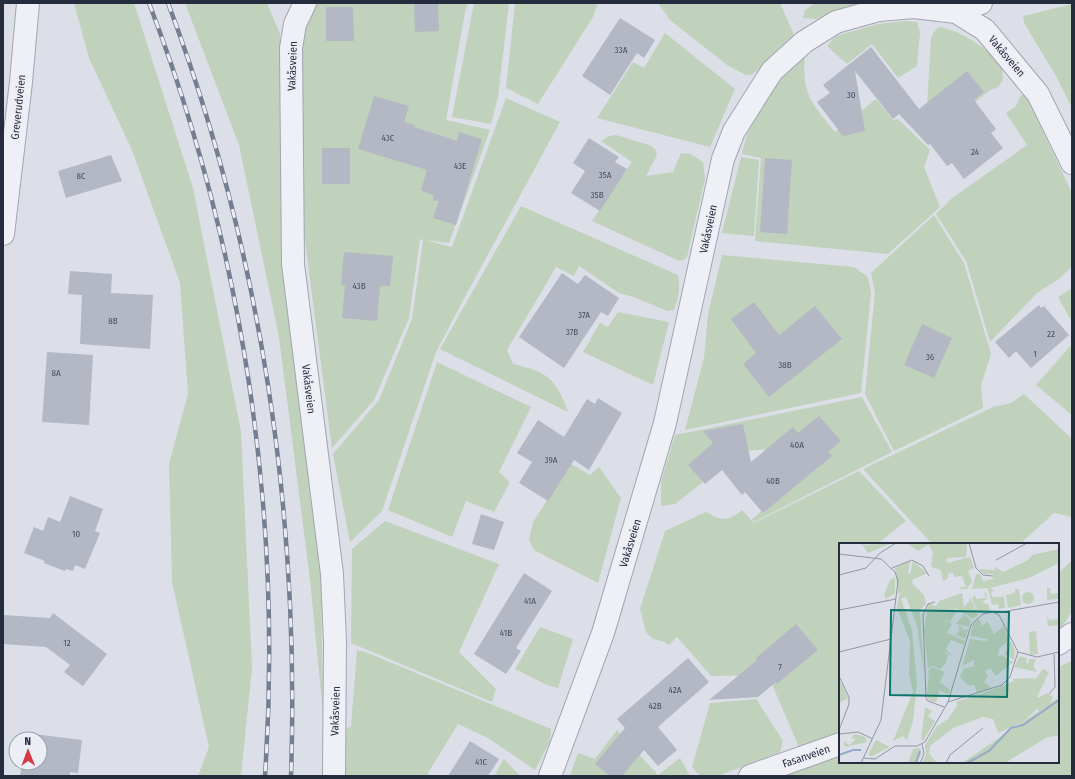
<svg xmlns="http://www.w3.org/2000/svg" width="1075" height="779" font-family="'Fira Sans Condensed',sans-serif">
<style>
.green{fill:#c0d1bc}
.building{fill:#b3b8c4}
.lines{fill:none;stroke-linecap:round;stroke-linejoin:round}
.street-casing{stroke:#a1a6b1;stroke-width:24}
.street{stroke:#eff0f5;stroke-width:22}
.rail-casing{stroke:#757d91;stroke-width:4.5}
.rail{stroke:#ebeef5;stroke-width:3;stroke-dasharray:9;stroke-linecap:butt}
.labels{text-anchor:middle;stroke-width:3;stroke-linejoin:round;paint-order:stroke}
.number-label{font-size:9px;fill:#484f60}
.street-label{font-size:11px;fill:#252c3e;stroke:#ebeef5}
.inset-river{fill:none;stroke:#94aac9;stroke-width:2}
.inset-road{fill:none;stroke:#9397a3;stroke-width:1}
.view{fill:#0f766e;fill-opacity:0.15;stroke:#0f766e;stroke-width:2}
.inset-edge{fill:none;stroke:#252c3e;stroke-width:2}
</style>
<rect width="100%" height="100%" fill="#dcdfe7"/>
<path class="green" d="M74 3H134L193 188 241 432 252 668 241 776H198L209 747 172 582 169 464 188 394 180 283 132 150 89 58Z
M185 3H267L280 34 292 335 321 579 323 713 310 580 279 337 239 145Z
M313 3H468L465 12 446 120 490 130 449 243 425 240 452 247 506 98 560 122 460 306 436 352 382 511 350 542 333 454 379 400 412 319 423 240 420 239 409 318 374 400 332 448 299 195 298 138 304 33Z
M474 3H509L498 97 491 124 452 117Z
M515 3H598L593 17 538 104 506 88Z
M658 3H780L795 37 780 47 758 70 751 75H746L727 65 670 20Z
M815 3H858L816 19 803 18 805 10Z
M1072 4V108L1056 76 1024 23 1023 16Z
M905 21 917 22 920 33 917 66 898 78 872 44 847 64 827 46 836 36 878 24Z
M940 27C963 32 989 48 1002 68L1003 80 998 87 990 90 935 135 926 124 931 38 936 29Z
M665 33 735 89 710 147 597 118 633 62 644 68Z
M805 57C801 94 813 105 835 132L876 99 893 120 898 119 930 150 924 167 940 207 888 254 755 241 761 158 742 154C748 118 776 78 805 57Z
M1021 95H1025L1027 98 1072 193V266L1059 279 1037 293 990 342 966 261 936 214 951 199 1027 145 1006 113 1016 106Z
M616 135 649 145 655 149 657 155 646 176 673 172 681 153 690 154 703 162 705 179 687 257 682 261 677 260 592 221 632 162 601 141 609 136Z
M741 157 759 160 754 236 722 233Z
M521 206 678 275C681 287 678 298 674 310L667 311 634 297 619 293 579 266 574 276 556 267 507 350 513 364C547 372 556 378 568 412L440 349Z
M934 215 964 263 991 354 981 385 983 408 894 451 865 394 875 293 871 273Z
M722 255 854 267 868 277 871 293 861 393 685 430 704 358 708 314Z
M1072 288V322L1058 297Z
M618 312 669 322 653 385 583 352 600 323 608 327Z
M1072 344V415L1036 385Z
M437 362 531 407 499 472 510 482 494 512 466 501 452 537 388 510Z
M1024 394 1072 439V517L1054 513 1020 544H932L863 469 993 407 1011 403Z
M862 397 892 452 754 522 752 519 766 508 772 449 742 451 675 504 661 506V482L675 435Z
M571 464 590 475 599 467 621 498 598 583 534 550 529 540 533 522Z
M859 471 906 521 877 544H840V731L799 747 768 675 711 676 677 637 669 645 665 642 653 639 646 632 640 609 665 531 706 512C722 521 727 522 742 510L754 523Z
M385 521 499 564 459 652 496 689 492 702 351 643 352 549Z
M1072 561V611L1061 629 1058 626V573Z
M540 627 573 639 558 688 547 685 515 669Z
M357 650 368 653 551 729 550 741 535 770 488 738 458 724 428 773 429 776H341L342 732 351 726Z
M1072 661V776H775L840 753V762H1058V667Z
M756 699 783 741 780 752 718 776H700L692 767 710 703Z
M617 730 658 775 680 758 690 776H570L578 753 595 759Z
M504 759 520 776H494Z"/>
<path class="building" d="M414 3H438L439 31 415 32Z
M326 7H353L354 41H326Z
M620 18 655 40 644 58 637 53 610 95 582 76Z
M871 47 919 109 967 71 984 92 974 100 996 129 991 133 1003 148 964 179 952 163 947 166 930 144 928 145 899 114 893 119 855 71 865 131 843 136 817 102 830 93 823 85Z
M374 96 409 106 404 122 415 125 414 127 457 141 459 132 482 139 456 225 433 218 439 201 433 200 434 196 421 190 427 170 358 149Z
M589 138 619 157 615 162 627 169 600 211 571 193 585 171 573 163Z
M322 148H350V184H322Z
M111 155 122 181 66 198 58 171Z
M765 158 792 160 787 234 760 232Z
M344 252 393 256 390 286H380L377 321 342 318 345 285H341Z
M70 271 112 274 111 293 153 295 150 349 80 344 82 295 68 294Z
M562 273 578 284 585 275 619 298 608 316 601 312 564 368 519 337Z
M754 302 779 335 815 306 842 339 769 397 743 364 756 353 731 319Z
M1039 305 1041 308 1044 306 1069 335 1031 368 1016 351 1009 358 995 342Z
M922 324 952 338 934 378 904 365Z
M47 352 93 355 89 425 42 422Z
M598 398 622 413 589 470 574 460 548 501 519 483 532 462 517 453 538 420 564 437 587 399 595 404Z
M819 416 841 441 828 452 832 456 763 513 745 492 742 495 722 470 705 484 688 465 713 443 703 431 743 424 751 462 793 427 798 433Z
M70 496 103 509 95 531 100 533 85 569 75 565 73 571 66 569 65 571 44 563 45 561 24 553 34 527 43 531 48 517 60 522Z
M481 514 504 522 494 550 472 544Z
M524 573 552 591 516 648 521 651 506 674 474 654Z
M53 613 107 654 83 686 64 672 70 665 46 647 3 644V615L50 618Z
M796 624 818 650 777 684 776 682 758 697 709 700 757 660 756 658Z
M688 658 709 682 658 727 677 750 658 766 644 750 622 776H610L595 764 625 728 617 719Z
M25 733 82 740 78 773 70 772V776H20L22 763H40V739H25Z
M470 741 499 759 488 776H448Z"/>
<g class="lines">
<g class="street-casing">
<path id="street" d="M305 3 295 24 291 48 293 264 332 574 335 642 334 776
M956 12 981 3
M3 234 21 82 28 3
M1058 644 1072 634
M550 776 603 633 665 423 723 159 734 131 772 71 804 42 836 22 879 10 914 7 956 12 985 30 1038 94 1072 163
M750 776 840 744"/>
</g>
<use href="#street" class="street"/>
<g class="rail-casing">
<path id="rail" d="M149 3C243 248 283 514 265 776
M168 3C261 250 300 513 291 776"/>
</g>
<use href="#rail" class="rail"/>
</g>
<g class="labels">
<g class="number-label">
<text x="621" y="53">33A</text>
<text x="851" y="98">30</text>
<text x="388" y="141">43C</text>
<text x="975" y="155">24</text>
<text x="460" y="169">43E</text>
<text x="605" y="178">35A</text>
<text x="81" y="179">8C</text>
<text x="597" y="198">35B</text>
<text x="359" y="289">43B</text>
<text x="584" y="318">37A</text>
<text x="113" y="324">8B</text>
<text x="572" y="335">37B</text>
<text x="1051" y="337">22</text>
<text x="1035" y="357">1</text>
<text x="930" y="360">36</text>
<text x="785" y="368">38B</text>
<text x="56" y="376">8A</text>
<text x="797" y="448">40A</text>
<text x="551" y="463">39A</text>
<text x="773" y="484">40B</text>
<text x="76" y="537">10</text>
<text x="530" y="604">41A</text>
<text x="506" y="636">41B</text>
<text x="67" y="646">12</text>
<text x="780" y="670">7</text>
<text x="675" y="693">42A</text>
<text x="655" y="709">42B</text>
<text x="481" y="765">41C</text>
</g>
<g class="street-label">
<text transform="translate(1007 56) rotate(50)" y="4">Vakåsveien</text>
<text transform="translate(292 66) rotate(-88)" y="4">Vakåsveien</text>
<text transform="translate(18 107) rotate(-84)" y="4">Greverudveien</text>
<text transform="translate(708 229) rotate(-78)" y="4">Vakåsveien</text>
<text transform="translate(309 389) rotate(83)" y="4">Vakåsveien</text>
<text transform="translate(630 543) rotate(-73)" y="4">Vakåsveien</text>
<text transform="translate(335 711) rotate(-88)" y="4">Vakåsveien</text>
<text transform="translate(806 756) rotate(-19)" y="4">Fasanveien</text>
</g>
</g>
<g transform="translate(839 543)">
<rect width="220" height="220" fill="#dcdfe7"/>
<path d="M22 0 27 2 53 0 29 10ZM68 0H92L79 8ZM93 0H128L127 14 108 15V20L131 14 135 25 129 28 133 38 128 46H121V44H127L123 33 115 34 114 30 109 31V35L104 38 102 27 92 24 94 9 90 2ZM220 6V20L190 35 151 45 155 48 152 49 153 54H165L166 65 160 66 159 61 153 62 149 45 133 46 137 31H141L144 38 154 36V31H145L139 26 155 27 157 24 164 29 189 17 193 12ZM71 18 69 30 71 31 74 18 88 30 73 37 74 40 71 42 74 41 85 52 87 61 81 67 85 131 78 83 67 54 62 56 73 87 78 140 74 178 68 197 64 193 54 198 74 149 70 130 71 98 58 65 60 52 66 47 59 51 56 25ZM56 34V50L47 56 45 52 51 37ZM208 45H211L212 51 220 50V56L208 57ZM176 46H180L182 62 169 65 167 52 176 50ZM183 55a6 6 0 1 1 12 0a6 6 0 1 1-12 0ZM145 49 147 50 148 56 143 59 150 62 151 67 140 70 141 68H138L133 55 136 52 137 56 147 55ZM123 50 125 64 131 57 129 55 132 56 139 72 134 76 113 63 118 67 111 79 107 77 108 69 106 81H103L106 82 107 78 113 81 107 92 109 90 126 98 125 102 112 97 107 106 113 113 99 106 109 112 107 120 101 126 93 123 89 126 85 88 89 60 97 63 100 58ZM220 68V82L209 83 208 71 210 77 220 76ZM125 71 132 78 130 84 117 81ZM140 76 143 83 148 79 150 81 155 91 164 84 163 80 171 96 160 106 159 113 163 112 174 119 157 133 151 125 146 129 149 133 145 139 153 145 138 150 135 142H129L121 134 124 126 135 123V117L123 123 131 96 147 98 149 96 131 93 134 81ZM118 83 124 84 123 87 129 86 126 96 117 92 121 86ZM197 88 199 111 191 112 190 89ZM172 98 176 108 175 117 165 111 169 105 167 101ZM181 113 188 115 187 119 189 121 190 116H197L194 123 198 129 175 124ZM93 124 106 129 101 139 111 147 109 152 101 147 97 159 91 158 88 153 90 127ZM204 126 210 129 198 154 199 155 208 150 214 154 211 160 220 155V192L207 195 166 220H123L200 168 198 166 184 179 159 190 154 176 144 174 114 185 91 203 90 211 93 213 90 217 93 214 98 220H83L87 212 86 202 98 183 109 176 118 163 117 159 161 144 175 138 174 136 196 135 195 138ZM2 139 9 155 0 160V141ZM86 164 93 168 89 173 96 178 84 198 82 197ZM16 191 26 194 28 199 6 204 4 198 10 202 17 196 12 195ZM37 197 51 204 31 214 30 210ZM81 205 82 210 78 220H69L74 206Z" fill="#c0d1bc"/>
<path class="inset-river" d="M0 212 14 207H22M77 220 81 208M128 220 150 208 172 185 184 182 220 157"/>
<path class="inset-road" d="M130 0 137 25 144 32 154 33M0 11 42 16 56 29 59 38 42 177 22 220M157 17 188 0M53 25 73 17 84 23 90 33M0 32 27 25 41 10 57 0M96 59 89 61 84 72 87 155 89 158 105 164M0 67 57 56M157 70 220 59M0 109 52 96M0 133 10 154V161L0 187M210 151 216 144 215 111M109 159 163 142 171 134 179 109M0 191 19 189 34 196M25 215 36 216 56 203H78L86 199 109 159 132 82 144 71 154 69 160 72 179 109 198 114 220 109M81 220 85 211 83 201M107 220 111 212 144 185"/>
<path class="view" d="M52 67 170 69 168 154 51 152Z"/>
<rect width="220" height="220" class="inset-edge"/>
</g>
<rect width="1075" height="779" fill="none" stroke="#252c3e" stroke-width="8"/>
<g transform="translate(28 751) rotate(359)"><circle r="19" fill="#ebeef5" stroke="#9ca0ac"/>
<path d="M0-3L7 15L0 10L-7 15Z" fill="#d43944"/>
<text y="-6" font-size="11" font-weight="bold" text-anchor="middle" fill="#252c3e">N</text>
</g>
</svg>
